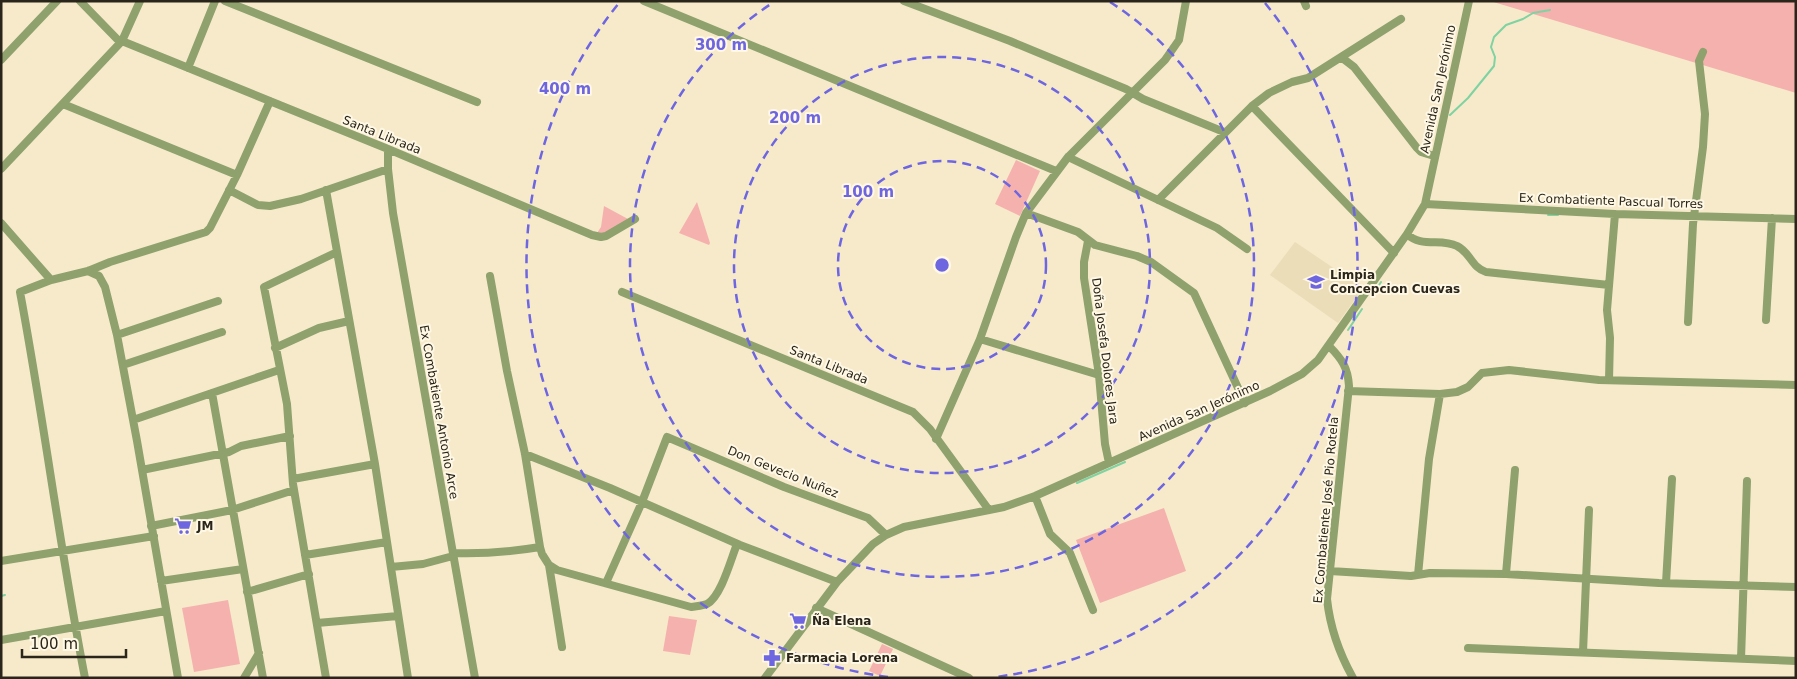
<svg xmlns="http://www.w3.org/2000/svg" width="1797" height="679" font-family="'DejaVu Sans',sans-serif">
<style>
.built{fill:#ebddb7}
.grass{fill:#f5b1ad}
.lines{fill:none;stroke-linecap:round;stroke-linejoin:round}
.stream{stroke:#7ed3a1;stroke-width:2}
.minor{stroke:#8fa16c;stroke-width:8}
.ring{fill:none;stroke:#6e65e0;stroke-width:2.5;stroke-dasharray:9 6}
.labels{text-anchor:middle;stroke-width:4;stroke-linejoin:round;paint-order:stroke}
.street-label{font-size:12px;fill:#2a251a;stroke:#fff8e5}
.poi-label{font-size:12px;font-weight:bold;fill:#2a251a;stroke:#fff8e5;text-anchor:start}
.centre{fill:#6e65e0;stroke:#fff8e5;stroke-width:2.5}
.ring-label{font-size:15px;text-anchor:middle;font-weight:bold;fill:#6e65e0;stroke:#fff8e5;stroke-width:4;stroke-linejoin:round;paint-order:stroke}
</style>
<rect width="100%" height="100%" fill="#f6eacb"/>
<path class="built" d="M1295 242 1363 288 1338 323 1270 275Z"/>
<path class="grass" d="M1490 1H1796V93Z
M1016 160 1040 171 1020 216 995 204Z
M697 202 710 243 709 245 679 233Z
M604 206 628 219 607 234 597 233 601 227Z
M1164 508 1186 571 1100 603 1076 540Z
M228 600 240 664 194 672 182 608Z
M669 616 697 620 690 655 663 651Z
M882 644 893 649 880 676 869 671Z"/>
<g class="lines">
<path class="stream" d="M1450 115 1468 98 1494 66 1495 57 1491 47 1494 37 1506 25 1523 19 1533 13 1550 10
M1548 215H1558
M1374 293 1381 282
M1348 330 1362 309
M1077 483 1125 462
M1 596 5 595"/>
<path class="minor" d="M80 1 117 39 388 149 592 235 601 237 606 236 635 219
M225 1 477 102
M644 1 1056 171
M904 1 1010 41 1126 89 1143 99 1224 132
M1304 1 1306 6
M1341 57 1354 67 1417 148 1421 152 1434 156
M1 60 57 1
M188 68 215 1
M63 104 237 175
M1252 106 1394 253
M388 149V169L393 213 475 678
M1068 157 1217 228 1247 249
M1 169 122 41 140 1
M229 190 258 205 270 206 301 199 388 169
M326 190 375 464 408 678
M1158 200 1252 106 1269 93 1292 82 1308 78 1401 19
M1425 204 1615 214 1796 219
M1026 213 1078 232 1095 245 1137 256 1151 262 1194 293 1245 403
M1 223 51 280
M1407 234C1421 248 1441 238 1457 246 1470 252 1472 268 1486 272L1609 285
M1088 241 1084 262V278L1099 375 1105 444 1109 463
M88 271 99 276 105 287 117 335 137 441 178 678
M490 276 507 371 525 454 540 547 542 554 549 565 562 647
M622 292 913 412 930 429 989 510
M1766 320 1772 218
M1688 322 1693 224 1703 147 1705 114 1699 61 1703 52
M117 335 218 301
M980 339 1099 375
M1329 346C1342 359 1348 368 1349 386L1327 599C1330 627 1339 653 1353 678
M275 348 319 328 349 321
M123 365 222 332
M1609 380 1610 338 1607 310 1615 214
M1348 391 1440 394 1457 392 1468 387 1482 373 1509 370 1599 380 1796 385
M212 393 263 678
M133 420 279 370
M936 439 980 339 1016 237 1026 213 1068 157 1165 60 1179 40 1186 1
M525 454 610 488 740 545 837 582
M142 470 229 452 241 446 290 436
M293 479 375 464
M1035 496 1050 534 1070 553 1093 610
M151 526 232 510 294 490
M453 553C483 554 510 552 540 547
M305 555 387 542
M1 561 154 536
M549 565 557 570 691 607C696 606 702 606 707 604 721 597 731 559 737 544
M391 567 423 564 453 556
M1330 571 1411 576 1430 573 1506 574 1659 583 1796 587
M1506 574 1515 470
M1418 575 1429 459 1440 394
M161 581 243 569
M606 583 642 502 667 437 784 487 868 518 886 535
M1666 583 1672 479
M247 592 309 574
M816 608 969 678
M317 623 398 616
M1 640 166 611
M1468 648 1796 661
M1583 652 1589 510
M1741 659 1747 481
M85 678C60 550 44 420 20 292L51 280 88 271 110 262 206 232 210 228 237 175 270 101
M244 678 259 653
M326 678 293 484 287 404 264 287 337 252
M765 678 837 582 873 544 886 535 904 527 1004 507 1035 496 1270 391 1302 374 1318 360 1407 234 1425 204 1469 1"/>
</g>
<g class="ring">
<circle cx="942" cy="265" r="104"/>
<circle cx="942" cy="265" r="208"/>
<path d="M1110 2A312 312 0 1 1 774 2"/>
<path d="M888 677A416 416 0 0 1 619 3M1265 3A416 416 0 0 1 996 677"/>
</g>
<defs>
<g id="school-bare" transform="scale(1.35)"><path d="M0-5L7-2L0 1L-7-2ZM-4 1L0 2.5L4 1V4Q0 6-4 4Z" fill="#6e65e0" stroke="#fff8e5" stroke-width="2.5" paint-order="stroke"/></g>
<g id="supermarket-bare" transform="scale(1.35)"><path d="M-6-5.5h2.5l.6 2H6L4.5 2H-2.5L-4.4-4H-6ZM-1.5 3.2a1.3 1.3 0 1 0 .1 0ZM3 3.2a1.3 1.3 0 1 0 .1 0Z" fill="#6e65e0" stroke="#fff8e5" stroke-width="2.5" paint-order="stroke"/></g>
<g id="pharmacy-bare" transform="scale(1.35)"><path d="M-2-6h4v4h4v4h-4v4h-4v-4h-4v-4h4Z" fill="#6e65e0" stroke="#fff8e5" stroke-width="2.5" paint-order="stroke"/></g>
</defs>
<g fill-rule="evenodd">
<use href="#school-bare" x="1316" y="282"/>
<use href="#supermarket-bare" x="183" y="526"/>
<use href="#supermarket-bare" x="798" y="621"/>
<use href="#pharmacy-bare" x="772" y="658"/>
</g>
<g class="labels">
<g class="street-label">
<text transform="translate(1438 89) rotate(-78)" y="4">Avenida San Jerónimo</text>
<text transform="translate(382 135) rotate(22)" y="4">Santa Librada</text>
<text transform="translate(1611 201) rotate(2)" y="4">Ex Combatiente Pascual Torres</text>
<text transform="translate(1105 351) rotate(83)" y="4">Doña Josefa Dolores Jara</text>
<text transform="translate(829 365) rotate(22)" y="4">Santa Librada</text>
<text transform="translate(1199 411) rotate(-24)" y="4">Avenida San Jerónimo</text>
<text transform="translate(439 412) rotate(80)" y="4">Ex Combatiente Antonio Arce</text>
<text transform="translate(783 472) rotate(22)" y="4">Don Gevecio Nuñez</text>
<text transform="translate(1326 510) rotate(-85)" y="4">Ex Combatiente José Pio Rotela</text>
</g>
<g class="poi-label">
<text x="1330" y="279">Limpia<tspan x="1330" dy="14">Concepcion Cuevas</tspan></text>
<text x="197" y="530">JM</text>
<text x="812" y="625">Ña Elena</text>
<text x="786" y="662">Farmacia Lorena</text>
</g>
</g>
<circle cx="942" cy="265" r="8" class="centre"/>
<g class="ring-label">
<text x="721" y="50">300 m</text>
<text x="565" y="94">400 m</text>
<text x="795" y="123">200 m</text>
<text x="868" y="197">100 m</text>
</g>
<rect width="1797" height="679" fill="none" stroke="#2a251a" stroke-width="5"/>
<path d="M22 649v8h104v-8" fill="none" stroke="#2a251a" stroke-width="2.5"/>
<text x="30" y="649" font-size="15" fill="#2a251a" stroke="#fff8e5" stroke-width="4" paint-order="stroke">100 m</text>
</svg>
